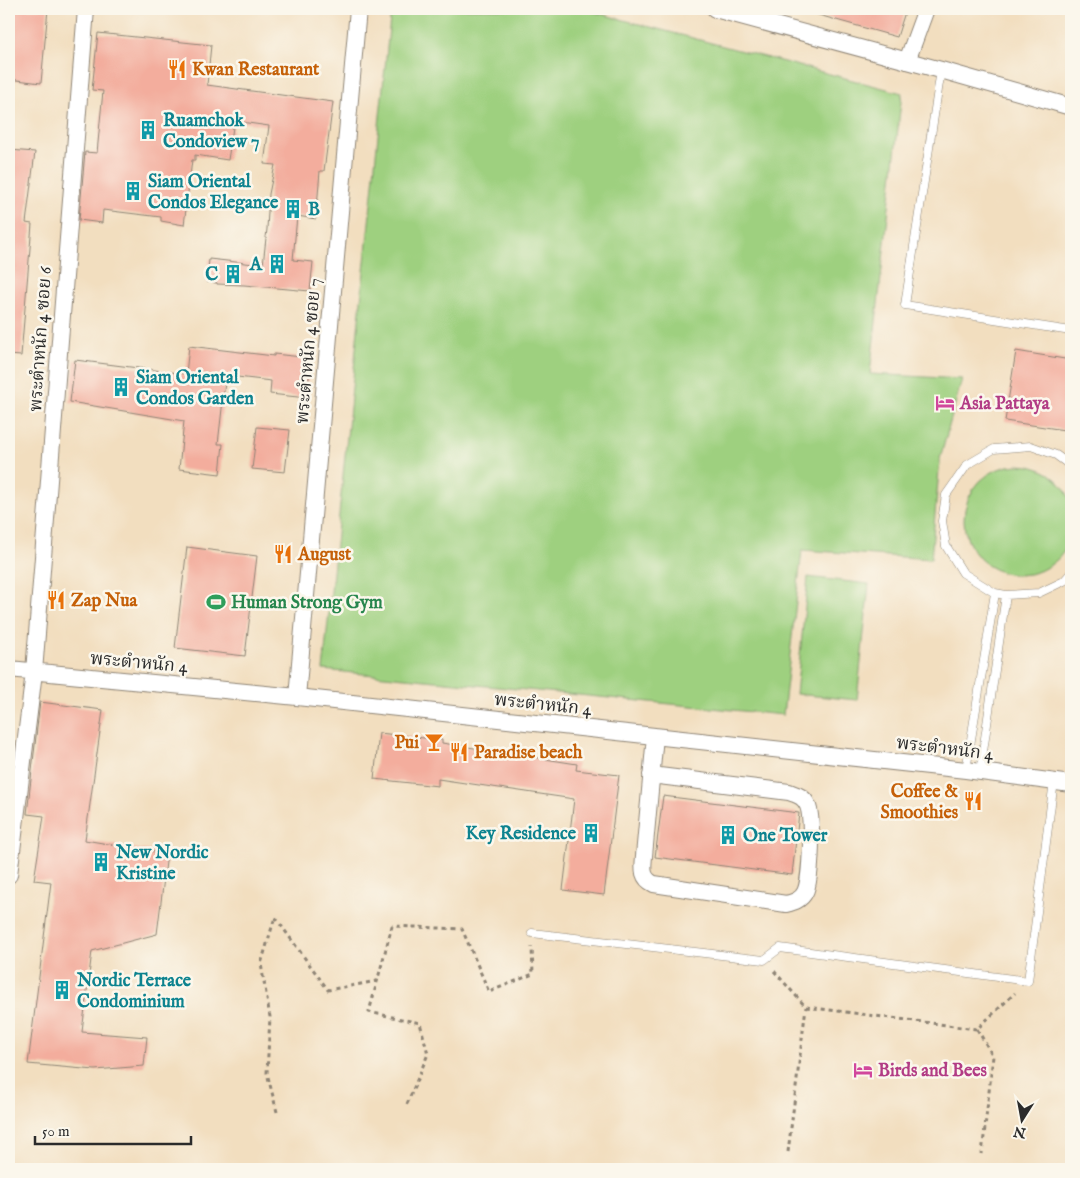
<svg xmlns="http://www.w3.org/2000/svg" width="1080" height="1178" font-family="'IM FELL English','Noto Serif Thai',serif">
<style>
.green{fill:#9ed07f;stroke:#647e55}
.building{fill:#f3ad9d}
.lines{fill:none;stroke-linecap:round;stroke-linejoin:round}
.lane-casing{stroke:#8e8475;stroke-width:9}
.street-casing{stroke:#8e8475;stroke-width:18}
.path{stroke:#8e8475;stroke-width:3;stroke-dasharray:4 4;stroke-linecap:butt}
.lane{stroke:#fff;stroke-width:8}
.street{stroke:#fff;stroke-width:16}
.labels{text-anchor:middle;stroke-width:5;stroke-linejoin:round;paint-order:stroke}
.food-label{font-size:18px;font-weight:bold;fill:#c56008;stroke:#fbf7ec;text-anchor:start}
.culture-label{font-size:18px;font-weight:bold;fill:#0d838f;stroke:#fbf7ec;text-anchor:start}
.street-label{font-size:18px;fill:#2b2b2b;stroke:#fbf7ec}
.hotel-label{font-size:18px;font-weight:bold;fill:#b23c85;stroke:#fbf7ec;text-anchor:start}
.leisure-label{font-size:18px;font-weight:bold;fill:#27864d;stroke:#fbf7ec;text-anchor:start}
</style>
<rect width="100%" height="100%" fill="#fbf7ec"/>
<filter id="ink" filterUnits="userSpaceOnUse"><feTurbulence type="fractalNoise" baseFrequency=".02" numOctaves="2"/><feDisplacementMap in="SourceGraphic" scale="10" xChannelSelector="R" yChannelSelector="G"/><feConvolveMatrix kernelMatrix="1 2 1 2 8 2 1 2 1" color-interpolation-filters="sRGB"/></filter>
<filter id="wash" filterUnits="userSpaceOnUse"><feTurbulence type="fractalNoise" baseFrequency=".0096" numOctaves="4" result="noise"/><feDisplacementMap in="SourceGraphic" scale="20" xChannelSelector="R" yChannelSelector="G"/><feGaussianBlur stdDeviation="1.12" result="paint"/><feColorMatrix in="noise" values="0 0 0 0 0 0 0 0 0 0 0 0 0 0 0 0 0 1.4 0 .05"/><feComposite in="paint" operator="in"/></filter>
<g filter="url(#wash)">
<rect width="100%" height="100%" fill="#f2debf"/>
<path class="green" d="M391 9H582L902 93 870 374 962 379 940 459 931 559 802 550 783 715 323 670Z
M964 520a55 55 0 1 1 110 0a55 55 0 1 1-110 0Z
M808 577 869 584 857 700 796 694Z"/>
<g id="blocks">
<path class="building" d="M9 9H48L41 83 9 79Z
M816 9H906L897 37 815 14Z
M98 33 211 45 207 85 333 102 324 171H320L316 219 297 216 293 260 313 262 310 291 244 285 217 284V283L207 282 209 259 263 265 267 229 269 194 275 165 264 164 269 126 234 121 228 160 195 155V160H192L184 225 161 221V217L103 210 102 223 79 220 85 152 97 153 103 91 92 90Z
M9 150 35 152 26 223 32 224 21 356 9 355Z
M189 346 274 356V354L311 358 307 398 270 394 271 381 229 376 228 383 225 382 218 444H223L220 474 179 469 184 421 70 402 75 360 186 374Z
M1016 351 1071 360V431L1005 421Z
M257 427 290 430 285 472 252 469Z
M187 547 257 556 245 656 175 648Z
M40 702 103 710 85 840 167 854 157 934 92 951 82 1032 147 1037 144 1066 95 1070 28 1064 51 882 34 880 44 816 27 814Z
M379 733 442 740V743L577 764 576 770 619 775 604 895 563 890 574 799 438 779V786L374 779Z
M663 796 799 813 792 875 655 857Z"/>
</g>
</g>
<g filter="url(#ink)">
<use href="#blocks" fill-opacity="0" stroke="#8e8475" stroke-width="1"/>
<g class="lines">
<g class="lane-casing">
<path id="lane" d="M941 70 905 305 1071 331
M1071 466 1056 455 1031 446 994 449 967 465 946 495 942 521 946 546 963 573 995 593 1006 595 1039 593 1064 581 1071 573
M966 770 995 593
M980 772 1006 595
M532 933 764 960 780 948 1028 981 1054 781"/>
</g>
<g class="street-casing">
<path id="street" d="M715 9 941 70 1071 107
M907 61 926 9
M9 669 297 697 966 770 1071 784
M297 697 358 9
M651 775 789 792C797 795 803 796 807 804 814 815 811 880 805 892 801 900 794 902 786 904L654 884C641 878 643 868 644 856L655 736
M9 875 34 672 86 9"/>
</g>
<path class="path" d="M774 971 806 1007 977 1029 1015 993
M977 1029 993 1056 982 1154
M407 1104 428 1054 420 1023 369 1012 392 926 462 929 489 992 533 974 532 947
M277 1112 267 1073 270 1017 261 964 275 917 328 990 377 981
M788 1152 806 1007"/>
<use href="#lane" class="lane"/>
<use href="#street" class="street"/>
</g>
</g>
<defs>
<g id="restaurant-bare" transform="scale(1.5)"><path d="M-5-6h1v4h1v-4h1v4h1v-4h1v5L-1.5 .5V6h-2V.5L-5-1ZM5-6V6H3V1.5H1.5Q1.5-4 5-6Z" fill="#e8710a" stroke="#fbf7ec" stroke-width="2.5" paint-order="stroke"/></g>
<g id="building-bare" transform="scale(1.5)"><path d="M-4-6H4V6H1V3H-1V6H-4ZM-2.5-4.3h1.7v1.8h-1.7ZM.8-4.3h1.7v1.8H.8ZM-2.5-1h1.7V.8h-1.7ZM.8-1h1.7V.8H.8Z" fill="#0f9aa8" stroke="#fbf7ec" stroke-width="2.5" paint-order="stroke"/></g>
<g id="hotel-bare" transform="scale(1.5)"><path d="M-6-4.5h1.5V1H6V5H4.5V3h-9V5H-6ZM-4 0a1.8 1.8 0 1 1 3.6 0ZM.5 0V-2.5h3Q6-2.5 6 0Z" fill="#d1479c" stroke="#fbf7ec" stroke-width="2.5" paint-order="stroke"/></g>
<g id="stadium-bare" transform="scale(1.5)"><path d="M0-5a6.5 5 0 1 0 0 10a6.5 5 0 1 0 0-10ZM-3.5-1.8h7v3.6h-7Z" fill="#2e9e5b" stroke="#fbf7ec" stroke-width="2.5" paint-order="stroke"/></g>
<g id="bar-bare" transform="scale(1.5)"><path d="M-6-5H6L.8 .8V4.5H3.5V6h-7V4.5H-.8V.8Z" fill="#e8710a" stroke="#fbf7ec" stroke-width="2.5" paint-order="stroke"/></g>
</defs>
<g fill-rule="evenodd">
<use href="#restaurant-bare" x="177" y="69"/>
<use href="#building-bare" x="148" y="130"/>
<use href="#building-bare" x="133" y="191"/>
<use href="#building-bare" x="293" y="209"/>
<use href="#building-bare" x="277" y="264"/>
<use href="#building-bare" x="233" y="274"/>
<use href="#building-bare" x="121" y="387"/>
<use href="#hotel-bare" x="945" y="403"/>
<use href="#restaurant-bare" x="283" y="554"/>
<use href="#restaurant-bare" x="56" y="600"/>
<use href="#stadium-bare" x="216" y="602"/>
<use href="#bar-bare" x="434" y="742"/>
<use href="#restaurant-bare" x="459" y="752"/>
<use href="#restaurant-bare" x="973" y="801"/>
<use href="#building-bare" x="591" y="833"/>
<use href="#building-bare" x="728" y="835"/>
<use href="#building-bare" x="101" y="862"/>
<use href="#building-bare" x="62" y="990"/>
<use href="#hotel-bare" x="863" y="1070"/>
</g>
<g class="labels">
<g class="food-label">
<text x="192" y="75">Kwan Restaurant</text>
<text x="298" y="560">August</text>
<text x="71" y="606">Zap Nua</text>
<text x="419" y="748" text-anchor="end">Pui</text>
<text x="474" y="758">Paradise beach</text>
<text x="958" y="797" text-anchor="end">Coffee &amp;<tspan x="958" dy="21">Smoothies</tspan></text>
</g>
<g class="culture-label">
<text x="163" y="126">Ruamchok<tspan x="163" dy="21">Condoview 7</tspan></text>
<text x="148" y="187">Siam Oriental<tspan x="148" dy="21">Condos Elegance</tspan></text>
<text x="308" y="215">B</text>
<text x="262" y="270" text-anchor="end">A</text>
<text x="218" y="280" text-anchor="end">C</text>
<text x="136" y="383">Siam Oriental<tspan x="136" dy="21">Condos Garden</tspan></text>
<text x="576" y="839" text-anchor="end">Key Residence</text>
<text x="743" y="841">One Tower</text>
<text x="116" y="858">New Nordic<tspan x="116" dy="21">Kristine</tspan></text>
<text x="77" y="986">Nordic Terrace<tspan x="77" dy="21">Condominium</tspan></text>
</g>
<g class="street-label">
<text transform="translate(40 339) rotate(-86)" y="6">พระตำหนัก 4 ซอย 6</text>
<text transform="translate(308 351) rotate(-85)" y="6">พระตำหนัก 4 ซอย 7</text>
<text transform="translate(139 662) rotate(5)" y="6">พระตำหนัก 4</text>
<text transform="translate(543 704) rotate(6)" y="6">พระตำหนัก 4</text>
<text transform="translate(945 748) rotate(7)" y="6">พระตำหนัก 4</text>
</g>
<g class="hotel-label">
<text x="960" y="409">Asia Pattaya</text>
<text x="878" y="1076">Birds and Bees</text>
</g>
<g class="leisure-label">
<text x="231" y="608">Human Strong Gym</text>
</g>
</g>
<rect width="1080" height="1178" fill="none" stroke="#fbf7ec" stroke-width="30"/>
<g transform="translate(1022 1120) rotate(191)" stroke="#fbf7ec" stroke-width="4" paint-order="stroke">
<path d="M0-4L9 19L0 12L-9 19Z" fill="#2b2b2b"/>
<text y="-8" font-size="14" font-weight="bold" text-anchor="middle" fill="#2b2b2b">N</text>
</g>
<path d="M35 1136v8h156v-8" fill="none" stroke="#2b2b2b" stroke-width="2.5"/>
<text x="42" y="1136" font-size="15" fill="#2b2b2b" stroke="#fbf7ec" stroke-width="4" paint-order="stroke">50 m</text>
</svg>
